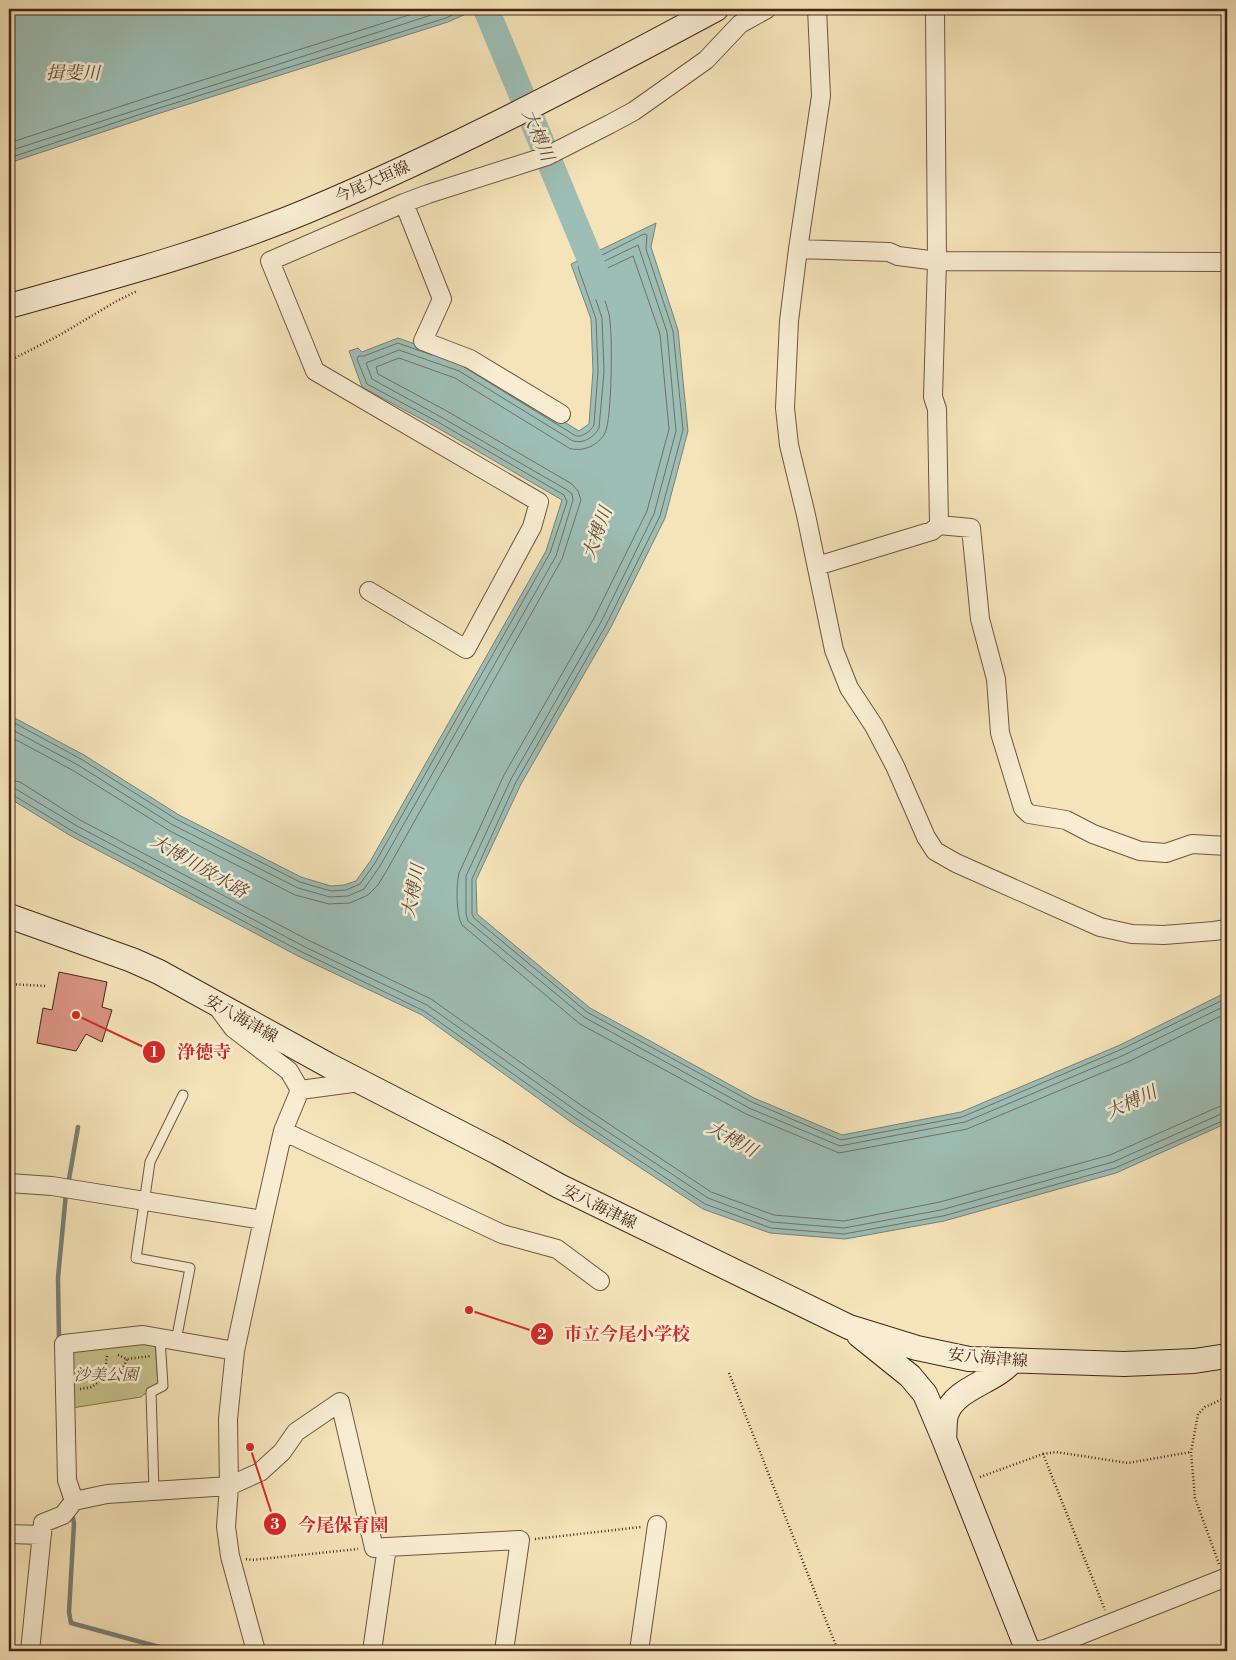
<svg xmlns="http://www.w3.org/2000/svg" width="1236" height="1660" font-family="'Libre Bodoni','Noto Serif JP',serif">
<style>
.green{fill:#c4c28a;stroke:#847350}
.water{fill:#9dbeb5;stroke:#798076}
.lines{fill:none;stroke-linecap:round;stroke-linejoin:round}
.shore{stroke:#707166;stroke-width:1}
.stream{stroke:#798076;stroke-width:4.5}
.river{stroke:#9dbeb5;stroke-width:26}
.building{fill:#da9483;stroke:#442417}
.lane-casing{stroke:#705440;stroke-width:11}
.street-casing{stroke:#705440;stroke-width:20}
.secondary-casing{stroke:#442417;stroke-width:26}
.path{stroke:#442417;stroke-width:2.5;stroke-dasharray:1 2.5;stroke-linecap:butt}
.lane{stroke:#f8edd2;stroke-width:9}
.street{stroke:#f8edd2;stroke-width:18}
.secondary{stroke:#f8edd2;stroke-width:24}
.labels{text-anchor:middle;stroke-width:5;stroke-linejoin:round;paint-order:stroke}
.street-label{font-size:16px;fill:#442417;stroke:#f8edd2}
.park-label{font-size:16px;font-style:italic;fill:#644c34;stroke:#f8edd2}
.water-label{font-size:18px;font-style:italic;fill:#5a4a3e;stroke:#f8edd2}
.leader{fill:none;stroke:#d62828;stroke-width:2}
.callout-dot{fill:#d62828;stroke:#f8edd2;stroke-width:2}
.mark-label{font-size:15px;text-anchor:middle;font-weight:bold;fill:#fff}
.callout-label{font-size:18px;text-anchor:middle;font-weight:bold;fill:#d62828;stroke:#f8edd2;stroke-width:5;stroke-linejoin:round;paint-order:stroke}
</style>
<rect width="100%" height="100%" fill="#f5e4b9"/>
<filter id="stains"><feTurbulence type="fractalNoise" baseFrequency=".004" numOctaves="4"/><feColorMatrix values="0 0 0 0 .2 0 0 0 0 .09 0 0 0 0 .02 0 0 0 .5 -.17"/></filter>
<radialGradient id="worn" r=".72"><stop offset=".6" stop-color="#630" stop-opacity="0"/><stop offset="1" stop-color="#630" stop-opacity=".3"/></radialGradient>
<path class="green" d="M155 1343 158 1383 141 1397 72 1408 71 1349Z"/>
<path class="water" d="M9 9H477L448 22 154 115 9 163Z
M656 223 651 247 678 330 688 431 665 518 611 627 521 784 476 880 477 914 590 1008 754 1098 842 1135 961 1112 1120 1045 1227 992V1123L1116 1173 944 1221 845 1239 770 1233 703 1209 571 1122 422 1015 300 957 71 836 9 798V715L84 755 179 815 301 877 331 886 344 885 356 881 371 860 546 551 562 500 436 427 362 387 349 351 358 348 362 352 398 338 464 361 579 431 589 424 593 371 591 319 571 264Z"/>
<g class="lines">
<path class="shore" d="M9 143 149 97 428 9
M9 151 450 9
M9 158 153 110 446 18 465 9
M464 367 576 436C583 437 591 431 594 425L598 371 596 319 578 267 644 234 647 235 646 249 673 331 683 430 660 516 606 625 516 782 472 879V914L474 918 587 1012 752 1102 841 1140 962 1117 1122 1049 1227 998
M9 720 81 759 176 819 300 882 331 891 346 890 360 884 375 863 550 553 567 502 564 495 438 422 367 384 357 359 359 356H364L398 343 432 355
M9 728 78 765 173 825 298 888 330 897 348 896 364 889 380 866 556 556 573 500 572 494 567 490 441 417 372 379 366 363 399 350 459 371 573 441C584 444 594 437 599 428L604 372 602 318 586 270 638 245 667 332 676 431 654 514 601 622 511 779 466 876V914L468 921 584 1017 749 1108 840 1146 965 1122 1124 1055 1227 1005
M9 736 74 771 170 831 295 895 329 904 350 903 368 895 378 885 387 870 562 559 581 500 578 491 572 484 445 410 378 374 376 367 399 358 455 378 569 448C582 453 599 445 605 433 612 420 613 330 609 314 606 301 599 288 595 274L633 256 660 334 669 429 647 511 594 618 504 775 459 873C456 885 456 915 462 925L580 1024 746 1114 839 1153 967 1129 1128 1062 1227 1013
M9 780 20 782 80 820 308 940 431 999 582 1106 711 1192 774 1215 844 1221 940 1202 1110 1155 1218 1107 1227 1105
M9 788 16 789 77 826 305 947 427 1005 578 1112 708 1198 772 1222 844 1228 941 1210 1113 1162 1221 1114 1227 1113
M9 794 13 795 74 832 302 952 424 1011 574 1117 705 1204 771 1228 844 1234 943 1216 1115 1168 1227 1119"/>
<path class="stream" d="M68 1185 78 1127
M59 1342 58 1278 66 1193
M72 1514 74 1523 69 1612 71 1623 163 1648 162 1651"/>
<path class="river" d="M486 9 602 288"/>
</g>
<path class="building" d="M59 972 107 982 102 1007 112 1010 102 1042 86 1034 76 1051 37 1043 43 1008 52 1010Z"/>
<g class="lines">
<g class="lane-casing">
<path id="lane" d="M176 1341 190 1268 136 1258 150 1162 183 1095
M154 1491 151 1392 163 1386 160 1338"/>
</g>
<g class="street-casing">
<path id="street" d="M817 9 821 96 798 249 789 321 785 408 789 445 806 515 834 650 849 688 874 726 895 766 926 837 935 851 956 863 1100 927 1132 934 1164 935 1214 931 1227 929
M935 9 937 261 933 397 937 409 939 525 971 528 980 619 996 679 1000 733 1023 808 1029 814 1066 820 1093 834 1140 851 1166 853 1192 844 1227 846
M404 203 428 194 547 156 610 124 634 111 706 60 740 24 767 9
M798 249 889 252 898 256 937 261 1227 262
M817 566 932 531 939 525
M369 591 466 649 532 527 539 502 315 371 270 261 404 203 442 299 423 341 470 359 561 414
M216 1005 233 1028 289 1071 300 1090 283 1131 263 1220 235 1351 228 1419 229 1486 226 1527 230 1556 256 1651
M300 1090 360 1082
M283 1131 502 1234 557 1249 600 1281
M9 1183 52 1186 263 1220
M235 1351 143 1335 64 1344 67 1480 74 1501 107 1494 229 1486 260 1472 282 1452 296 1432 340 1402 374 1548 387 1547
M9 1534 42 1535
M30 1651 43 1523 63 1515 74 1501
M372 1651 387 1547 520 1540 504 1651
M639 1651 657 1525
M1033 1651 1045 1649 1227 1577"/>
</g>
<g class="secondary-casing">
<path id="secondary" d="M9 306C109 278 211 251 307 211 448 152 582 81 716 9
M9 916 132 960 159 972 328 1065 497 1152 559 1186 849 1327 917 1348 969 1359 1124 1364 1194 1361 1227 1356
M859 1335 910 1376 925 1394 944 1439 1028 1651
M944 1439C945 1431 944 1422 946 1415 954 1388 995 1382 1012 1361"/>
</g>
<path class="path" d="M9 361 58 336 115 302 137 291
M9 984 46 986
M118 1355 127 1359 151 1356
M107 1356 106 1364 108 1374
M729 1373 838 1651
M80 1389 92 1387 108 1374 121 1373 127 1359
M1043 1454 1056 1452 1128 1463 1191 1452
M980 1477 1043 1454 1105 1610
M535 1539 641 1527
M246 1559 252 1560 358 1549
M1219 1564 1195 1498 1191 1452 1198 1414 1205 1407 1227 1397"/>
<use href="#lane" class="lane"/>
<use href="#street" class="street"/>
<use href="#secondary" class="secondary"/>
</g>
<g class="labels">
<g class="street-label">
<text transform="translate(372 181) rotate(-24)" y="6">今尾大垣線</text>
<text transform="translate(242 1018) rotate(29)" y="6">安八海津線</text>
<text transform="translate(600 1206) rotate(26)" y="6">安八海津線</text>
<text transform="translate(988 1357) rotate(5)" y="6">安八海津線</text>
</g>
<g class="park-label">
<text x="106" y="1380">沙美公園</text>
</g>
<g class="water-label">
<text x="73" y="79">揖斐川</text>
<text transform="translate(538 135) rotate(67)" y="6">大榑川</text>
<text transform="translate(597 533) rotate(-70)" y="6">大榑川</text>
<text transform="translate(199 866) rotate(30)" y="6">大博川放水路</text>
<text transform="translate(413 891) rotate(-79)" y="6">大榑川</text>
<text transform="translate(1131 1102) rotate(-25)" y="6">大榑川</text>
<text transform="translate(732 1139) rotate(29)" y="6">大榑川</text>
</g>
</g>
<path class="leader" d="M76 1015L154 1052M469 1310L542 1334M250 1447L275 1524"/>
<g class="callout-dot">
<circle cx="76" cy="1015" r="5"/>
<circle cx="469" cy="1310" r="5"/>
<circle cx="250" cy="1447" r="5"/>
<circle cx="154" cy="1052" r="12"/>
<circle cx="542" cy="1334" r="12"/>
<circle cx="275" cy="1524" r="12"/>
</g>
<g class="mark-label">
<text x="154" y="1057">1</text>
<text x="542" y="1339">2</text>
<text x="275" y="1529">3</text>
</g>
<g class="callout-label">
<text x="204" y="1058">浄徳寺</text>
<text x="627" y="1340">市立今尾小学校</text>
<text x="343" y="1531">今尾保育園</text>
</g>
<rect width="1236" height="1660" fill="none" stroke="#f5e4b9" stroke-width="30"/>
<rect x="10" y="10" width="1216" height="1640" fill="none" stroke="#442417" stroke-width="2.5"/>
<rect x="15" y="15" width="1206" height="1630" fill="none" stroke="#442417"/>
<rect width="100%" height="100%" filter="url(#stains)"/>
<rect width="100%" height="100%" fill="url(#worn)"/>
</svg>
